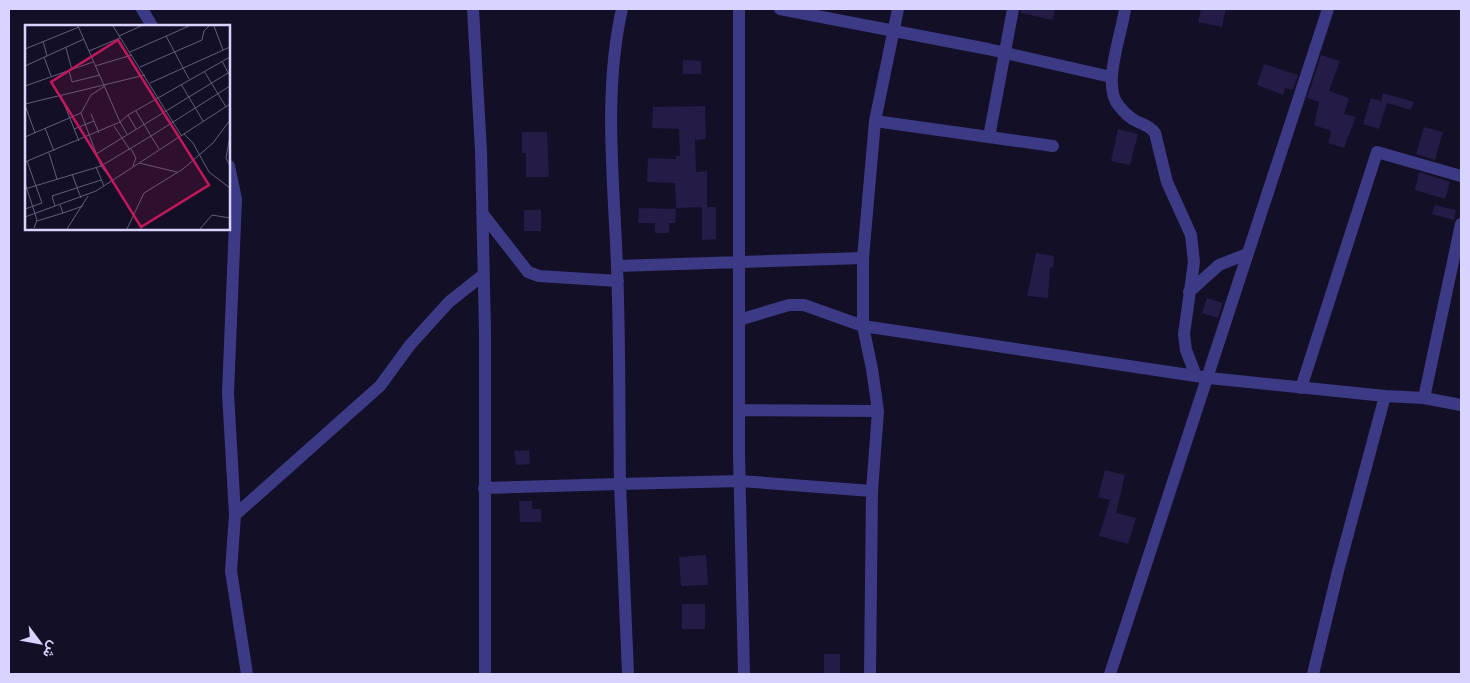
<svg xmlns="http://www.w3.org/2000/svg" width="1470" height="683" font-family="Figtree,Vazirmatn,sans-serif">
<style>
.building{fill:#241b47}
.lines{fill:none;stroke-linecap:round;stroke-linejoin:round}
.minor{stroke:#3d3a85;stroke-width:12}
.inset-road{fill:none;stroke:#625e7d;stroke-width:1}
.view{fill:#c2185b;fill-opacity:0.15;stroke:#c2185b;stroke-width:2.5}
.inset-edge{fill:none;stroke:#d9d4ff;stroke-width:2.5}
</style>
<rect width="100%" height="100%" fill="#130f26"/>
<path class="building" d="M1021 9H1055L1053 20 1021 13Z
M1201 9H1226L1222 27 1198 22Z
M1321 55 1340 61 1329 91 1349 98 1344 114 1356 117 1344 148 1328 143 1331 131 1314 125 1319 102 1307 98Z
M683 60 701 61V74H683Z
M1264 64 1298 75 1293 90 1285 88 1283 95 1257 85Z
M1383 93 1414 102 1411 110 1387 103 1379 129 1363 124 1371 98 1381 101Z
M705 106 706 139 695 140 696 172 707 171V207L676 208 675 183 647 182 648 158 676 159V156H680L679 129 652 128 653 107Z
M1424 127 1443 132 1435 160 1416 154Z
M1118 129 1138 134 1130 165 1111 161Z
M522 132H547L549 177H526V153H522Z
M1419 172 1450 182 1445 199 1415 190Z
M1435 205 1456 210 1454 220 1432 214Z
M702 207H716V239L702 240Z
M639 208 676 209 675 223H669V233H655V223H638Z
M524 210H541V231H524Z
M1036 253 1054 256 1053 268 1050 267 1048 298 1027 296Z
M1207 298 1223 303 1218 318 1202 313Z
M529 450 530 464 516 465 514 451Z
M1105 470 1125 475 1116 513 1136 518 1128 544 1099 536 1110 500 1098 497Z
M519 501H532V509H541V522H520Z
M706 555 708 585 681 586 679 557Z
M682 604H705V629H682Z
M824 654H840V674H824Z"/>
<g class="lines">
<path class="minor" d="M142 9 152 26
M473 9 481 151 485 331V674
M622 9C603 93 614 181 617 267 620 339 619 411 620 484L740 481 872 491
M739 9V455L744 674
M780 9 988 49 1111 77
M898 9 875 121 863 258V326L1209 378 1385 396 1424 398 1461 405
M1125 9C1122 33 1101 87 1119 106 1123 111 1130 118 1136 121 1144 125 1150 126 1155 133L1167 182 1191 235 1194 262 1184 334 1186 350 1196 376
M875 121 1053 146
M989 137 1013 9
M229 166 236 199 228 393 235 515 231 571 247 674
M482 213 528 272 539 276 618 281
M617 266 863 258
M1189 292 1219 265 1247 254
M739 320 789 305H804L863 326 872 369 878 411 872 491 870 674
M1301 388 1377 152 1461 176
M1424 398 1461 224
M741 410 878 411
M484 488 620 484 628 674
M235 515 380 386 410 345 449 302 483 275
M1110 674 1328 9
M1313 674 1338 571 1385 396"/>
</g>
<g transform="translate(25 25)">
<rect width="205" height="205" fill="#130f26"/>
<path class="inset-road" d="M88 1 156 110M189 1 198 25M94 11 116 1M141 11 164 54M18 16 22 31M41 23 47 45M0 24 54 2M64 26 95 13M105 27 164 1M19 32 26 51M197 36 205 51M0 41 59 14M70 41 107 30M115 42 177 15 179 6 184 1M44 46 47 57 75 50M179 46 201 82M125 58 205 22M156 59 178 96M0 61 68 37M36 71 54 116M0 79 120 50M0 80 10 108M66 89 74 108M103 90 111 104M89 101 105 125M20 103 29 126M49 104 69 96M102 109 95 97 103 90 205 32M159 109 168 118 184 147 205 163M205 111 201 133 205 141M0 112 56 88 66 70 80 61M106 124 111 133 108 141M134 124 126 111 205 61M24 128 32 154M71 129 203 48M0 137 95 97 53 1M114 138 152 147M71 142 79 161M47 149 56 173M87 155 76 141 126 111 111 86M0 158 12 195 9 203M0 164 76 141 56 88M35 180 38 188 58 181M30 181 27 171 76 155M0 184 17 178 2 136M0 192 71 166 205 79M12 196 38 188M42 204 63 171M102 204 119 168 158 144 188 118 205 95M175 204 187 190 205 193"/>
<path class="view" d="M93 15 184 160 116 202 26 57Z"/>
<rect width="205" height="205" class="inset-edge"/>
</g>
<rect width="1470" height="683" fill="none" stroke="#d9d4ff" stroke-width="20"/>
<g transform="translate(40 643) rotate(122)" stroke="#130f26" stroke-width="4" paint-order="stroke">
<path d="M0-4L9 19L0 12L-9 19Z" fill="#d9d4ff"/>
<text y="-8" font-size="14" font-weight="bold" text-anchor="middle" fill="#d9d4ff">ش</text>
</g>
</svg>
